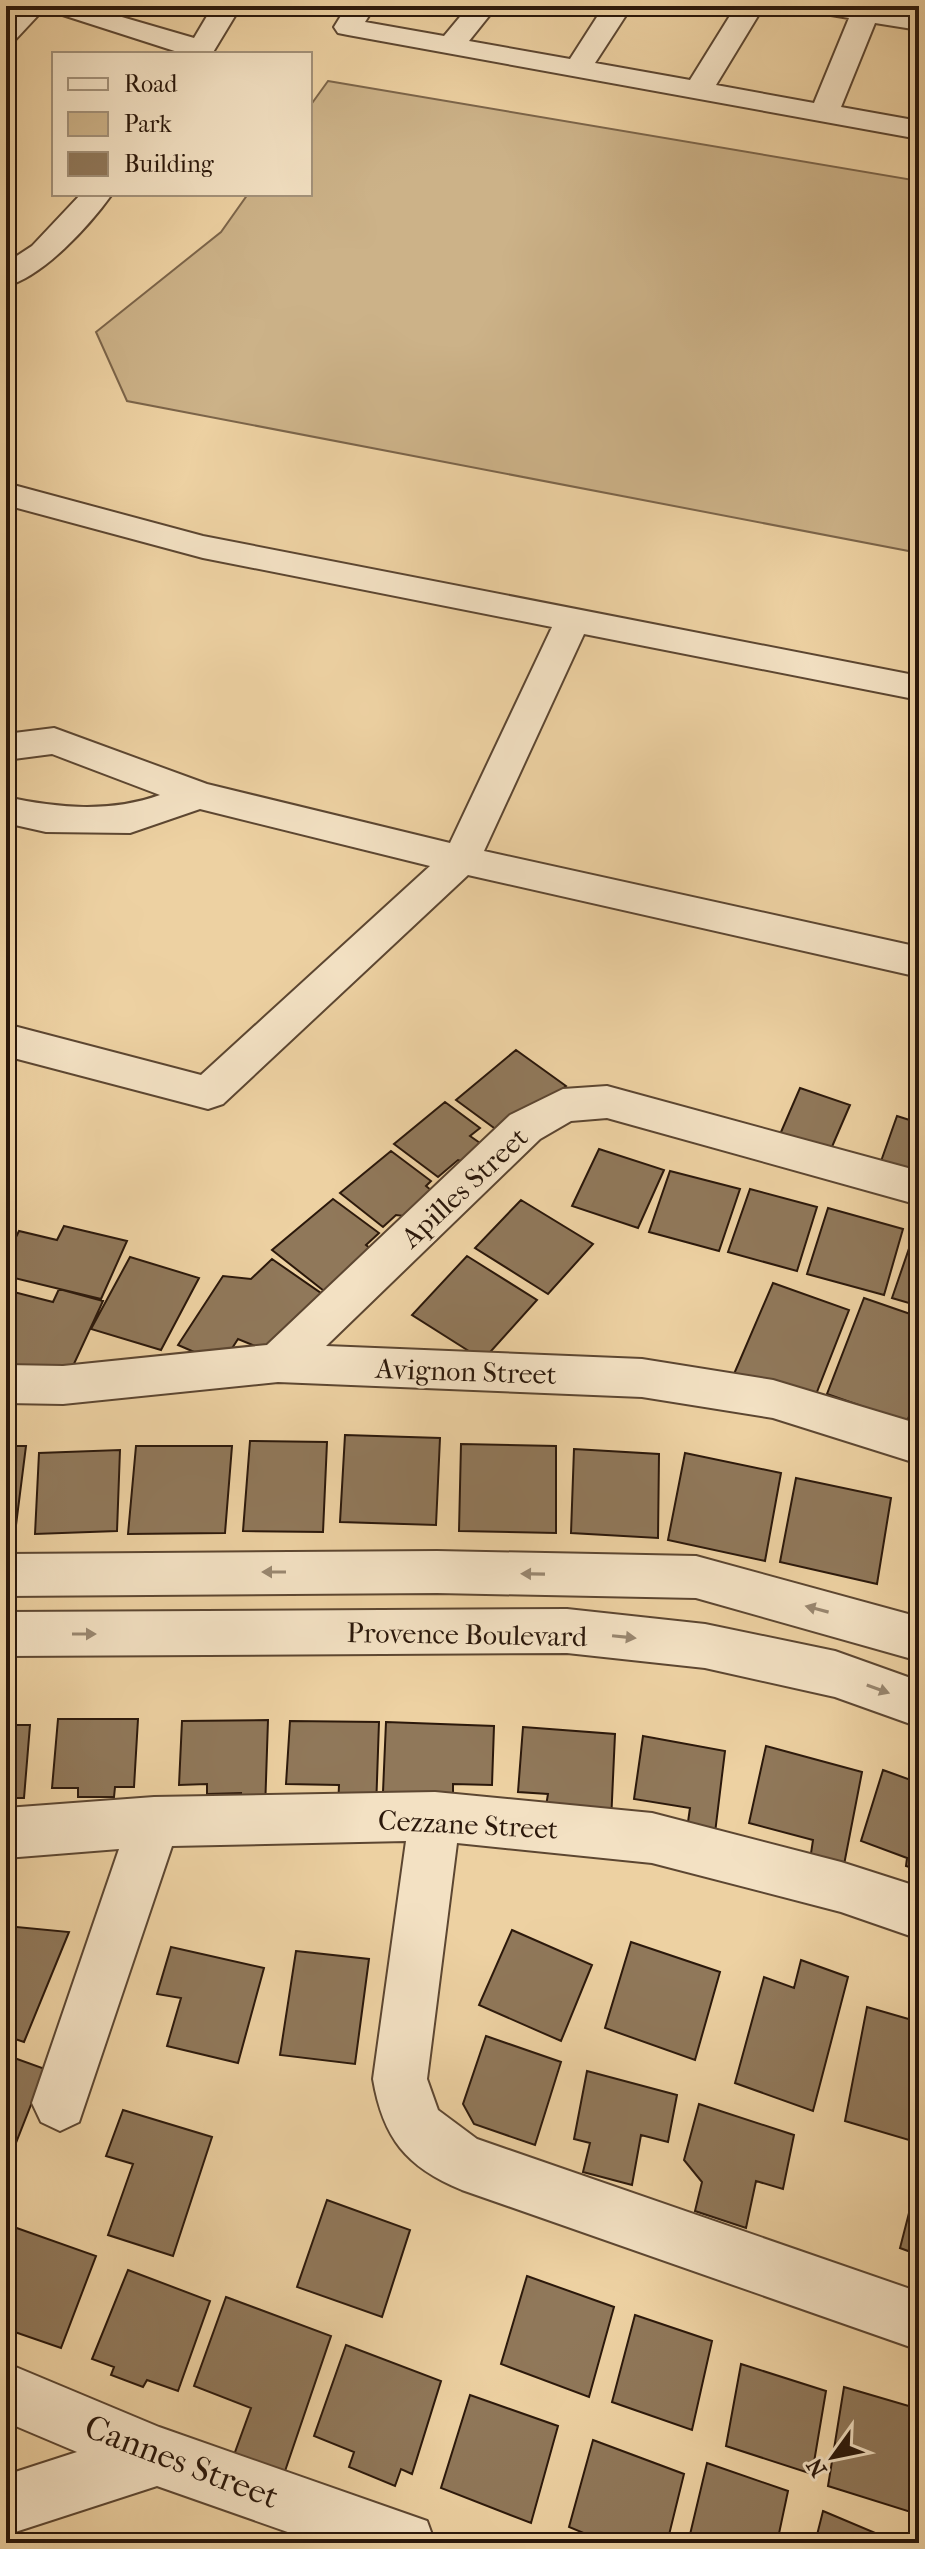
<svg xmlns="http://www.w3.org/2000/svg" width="925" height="2549" font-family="'IM FELL French Canon',serif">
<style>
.green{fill:#ccb288;stroke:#7c654a;stroke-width:2}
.building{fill:#90785a;stroke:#2b180b;stroke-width:2}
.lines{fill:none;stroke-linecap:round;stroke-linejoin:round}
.minor-casing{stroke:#5c4631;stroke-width:4}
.minor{fill:#f3e1c3;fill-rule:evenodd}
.oneway{fill:#998770}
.labels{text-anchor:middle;stroke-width:6;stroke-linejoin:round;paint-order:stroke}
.street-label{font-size:28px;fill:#2b180b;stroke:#f3e1c3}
.near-street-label{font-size:34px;fill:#2b180b;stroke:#f3e1c3}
</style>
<rect width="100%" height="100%" fill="#edd1a2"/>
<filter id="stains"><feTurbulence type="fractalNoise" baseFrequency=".0025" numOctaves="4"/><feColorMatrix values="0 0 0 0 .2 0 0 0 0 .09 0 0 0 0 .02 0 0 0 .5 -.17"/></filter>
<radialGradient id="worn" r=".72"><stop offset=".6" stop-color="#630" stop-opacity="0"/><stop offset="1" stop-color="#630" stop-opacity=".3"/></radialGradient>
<path class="green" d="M328 81 919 181V553L127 401 96 332 221 232 248 194H310V106Z"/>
<path class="building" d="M516 1050 566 1086 505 1136 456 1100Z
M800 1088 850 1105 828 1156 778 1139Z
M445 1102 480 1128 470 1136 490 1150 472 1164 458 1160 438 1177 394 1144Z
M897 1116 919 1123V1176L880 1164Z
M599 1149 664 1170 638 1228 572 1206Z
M391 1151 431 1181 426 1186 438 1196 412 1217 396 1215 383 1227 340 1193Z
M670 1171 740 1189 719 1251 649 1232Z
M750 1189 817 1207 797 1271 728 1252Z
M333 1199 379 1233 366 1245 381 1257 344 1273 324 1291 272 1250Z
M521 1200 593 1244 548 1294 475 1248Z
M828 1208 903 1229 884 1295 807 1274Z
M64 1226 127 1241 101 1299 6 1276V1257L19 1231 57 1240Z
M915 1231 919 1232V1306L892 1298Z
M467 1256 537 1300 483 1360 412 1315Z
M130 1257 199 1278 161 1350 91 1329Z
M272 1259 328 1298 272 1353 238 1339 222 1364 178 1345 223 1276 251 1279Z
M773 1283 849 1310 813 1402 734 1374Z
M59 1289 103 1301 67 1379 6 1362V1290L53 1302Z
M864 1298 919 1317V1388L907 1422 827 1394Z
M345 1435 440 1438 436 1525 340 1522Z
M250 1441 327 1442 323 1532 243 1531Z
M461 1444 556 1446V1533L459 1531Z
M6 1446H26L15 1533 6 1532Z
M136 1446H232L225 1533 128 1534Z
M574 1449 659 1454 658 1538 571 1533Z
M120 1450 117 1531 35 1534 39 1453Z
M685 1453 781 1473 765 1561 668 1540Z
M796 1478 891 1498 877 1584 780 1562Z
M58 1719H138L134 1787H115L114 1797H78V1788H52Z
M268 1720 265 1810 240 1811 241 1793 207 1794V1784L179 1785 182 1721Z
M290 1721 379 1722 376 1809H338L339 1785 286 1784Z
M386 1722 494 1726 492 1785 453 1784V1799L382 1815Z
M6 1725H30L24 1798H6Z
M523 1727 615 1734 611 1822 546 1806 548 1794 518 1792Z
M643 1736 725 1751 714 1841 686 1836 690 1808 634 1799Z
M766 1746 862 1772 843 1870 810 1860 813 1840 749 1823Z
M883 1770 919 1783V1870L906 1866 907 1858 861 1841Z
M6 1926 69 1932 24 2042 6 2036Z
M512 1930 592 1965 561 2041 479 2005Z
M631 1942 720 1972 695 2060 605 2028Z
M171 1947 264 1968 238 2063 167 2046 181 1998 157 1994Z
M296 1951 369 1959 355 2064 280 2055Z
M801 1960 848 1977 813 2111 735 2083 764 1977 794 1988Z
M867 2007 919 2022V2143L845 2121Z
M486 2036 561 2062 535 2145 474 2124 463 2104Z
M6 2055 45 2069 12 2153 6 2151Z
M587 2071 677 2095 668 2142 641 2135 632 2185 583 2172 590 2143 574 2139Z
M699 2104 794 2135 783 2189 756 2181 746 2228 695 2211 702 2182 684 2160Z
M123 2110 212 2137 173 2256 108 2235 133 2164 106 2156Z
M919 2174V2255L900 2248Z
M327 2200 410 2230 382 2317 297 2287Z
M11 2226 96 2256 61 2348 6 2329V2239Z
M128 2270 210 2301 178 2391 147 2380 143 2387 111 2375 114 2367 92 2359Z
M527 2276 614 2307 589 2397 501 2364Z
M226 2297 331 2336 284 2474 234 2455 251 2408 194 2386Z
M635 2315 712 2341 692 2430 612 2402Z
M346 2345 441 2381 412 2474 401 2469 395 2486 349 2467 354 2452 314 2436Z
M741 2364 826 2391 812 2474 726 2446Z
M844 2387 919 2409 917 2514 828 2486Z
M470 2395 558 2426 531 2523 441 2488Z
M593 2440 684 2474 667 2543H589L591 2536 569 2527Z
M707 2463 788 2491 777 2543H688Z
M823 2511 899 2543H815Z"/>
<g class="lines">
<g class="minor-casing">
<path id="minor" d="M17 6H84L194 38 213 6H241L212 54H184L44 9 16 39 6 41V17Z
M347 6H375L365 22 444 36 469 6H497L469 41 570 59 604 6H632L595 63 690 80 736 6H764L716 85 814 103 849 18 813 12 809 6H872L919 14V30L875 23 841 107 919 121V139L348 35 338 33 334 27Z
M81 194H112C90 225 43 277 6 286V263L32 246Z
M6 483 203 536 919 676V700L584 634 484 851 919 947V977L468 875 223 1104 208 1109 6 1056V1024L201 1075 430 866 200 809 130 833 46 832 6 823V797C57 808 110 813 160 795L52 754 6 760V734L54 728 207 784 450 843 552 627 203 558 6 505Z
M607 1086 919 1171V1205L607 1118 571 1121 540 1139 326 1346 642 1359 773 1380 919 1424V1464L773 1418 642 1397 278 1382 63 1404 6 1403V1365L63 1366 267 1345 510 1115 563 1089Z
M437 1551 696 1556 919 1617V1661L696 1598 437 1593 6 1596V1554Z
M567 1609 705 1624 835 1651 919 1681V1727L835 1697 705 1668 567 1653 6 1656V1612Z
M435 1792 652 1813 841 1862 919 1887V1939L841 1912 652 1863 457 1843 427 2079 438 2110 477 2139 919 2292V2350L462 2190C406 2167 383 2138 373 2079L406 1841 172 1846 79 2122 60 2131 41 2122 32 2103 119 1849 6 1858V1808L154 1797Z
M6 2363 159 2427 427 2521 435 2543H319L157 2486 6 2535V2475L77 2452 6 2422Z"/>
</g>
<use href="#minor" class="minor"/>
</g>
<defs><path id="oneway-solid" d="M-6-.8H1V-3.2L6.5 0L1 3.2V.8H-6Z" transform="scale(2)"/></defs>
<g class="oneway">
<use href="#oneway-solid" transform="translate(274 1572) rotate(-180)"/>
<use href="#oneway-solid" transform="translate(533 1574) rotate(-179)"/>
<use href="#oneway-solid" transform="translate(817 1609) rotate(-165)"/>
<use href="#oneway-solid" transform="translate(84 1634)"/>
<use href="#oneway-solid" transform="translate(624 1637) rotate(6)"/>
<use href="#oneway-solid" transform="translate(878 1689) rotate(20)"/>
</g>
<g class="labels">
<g class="street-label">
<text transform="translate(464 1187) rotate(-43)" y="10">Apilles Street</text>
<text transform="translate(466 1371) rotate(2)" y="10">Avignon Street</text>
<text transform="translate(467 1634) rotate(1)" y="10">Provence Boulevard</text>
<text transform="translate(468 1824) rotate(3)" y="10">Cezzane Street</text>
</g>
<g class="near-street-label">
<text transform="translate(182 2461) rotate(21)" y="12">Cannes Street</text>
</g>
</g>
<rect width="925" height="2549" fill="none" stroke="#edd1a2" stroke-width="32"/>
<rect x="8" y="8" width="909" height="2533" fill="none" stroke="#2b180b" stroke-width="4"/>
<rect x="16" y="16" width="893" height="2517" fill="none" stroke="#2b180b" stroke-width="2"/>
<rect x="52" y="52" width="260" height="144" fill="#f3e1c3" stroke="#a39179" stroke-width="2"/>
<rect x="68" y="78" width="40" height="12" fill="#f3e1c3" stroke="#a39179" stroke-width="2"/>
<text x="124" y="92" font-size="24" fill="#2b180b">Road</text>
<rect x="68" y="112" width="40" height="24" fill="#ccb288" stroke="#a39179" stroke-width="2"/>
<text x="124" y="132" font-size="24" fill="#2b180b">Park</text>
<rect x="68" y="152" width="40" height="24" fill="#90785a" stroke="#a39179" stroke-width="2"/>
<text x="124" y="172" font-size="24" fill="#2b180b">Building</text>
<g transform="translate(833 2457) rotate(237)" stroke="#f3e1c3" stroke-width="6" paint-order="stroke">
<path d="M0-6L14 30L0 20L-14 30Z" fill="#2b180b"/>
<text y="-12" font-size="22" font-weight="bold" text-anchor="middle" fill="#2b180b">N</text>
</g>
<rect width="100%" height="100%" filter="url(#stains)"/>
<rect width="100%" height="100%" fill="url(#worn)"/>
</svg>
